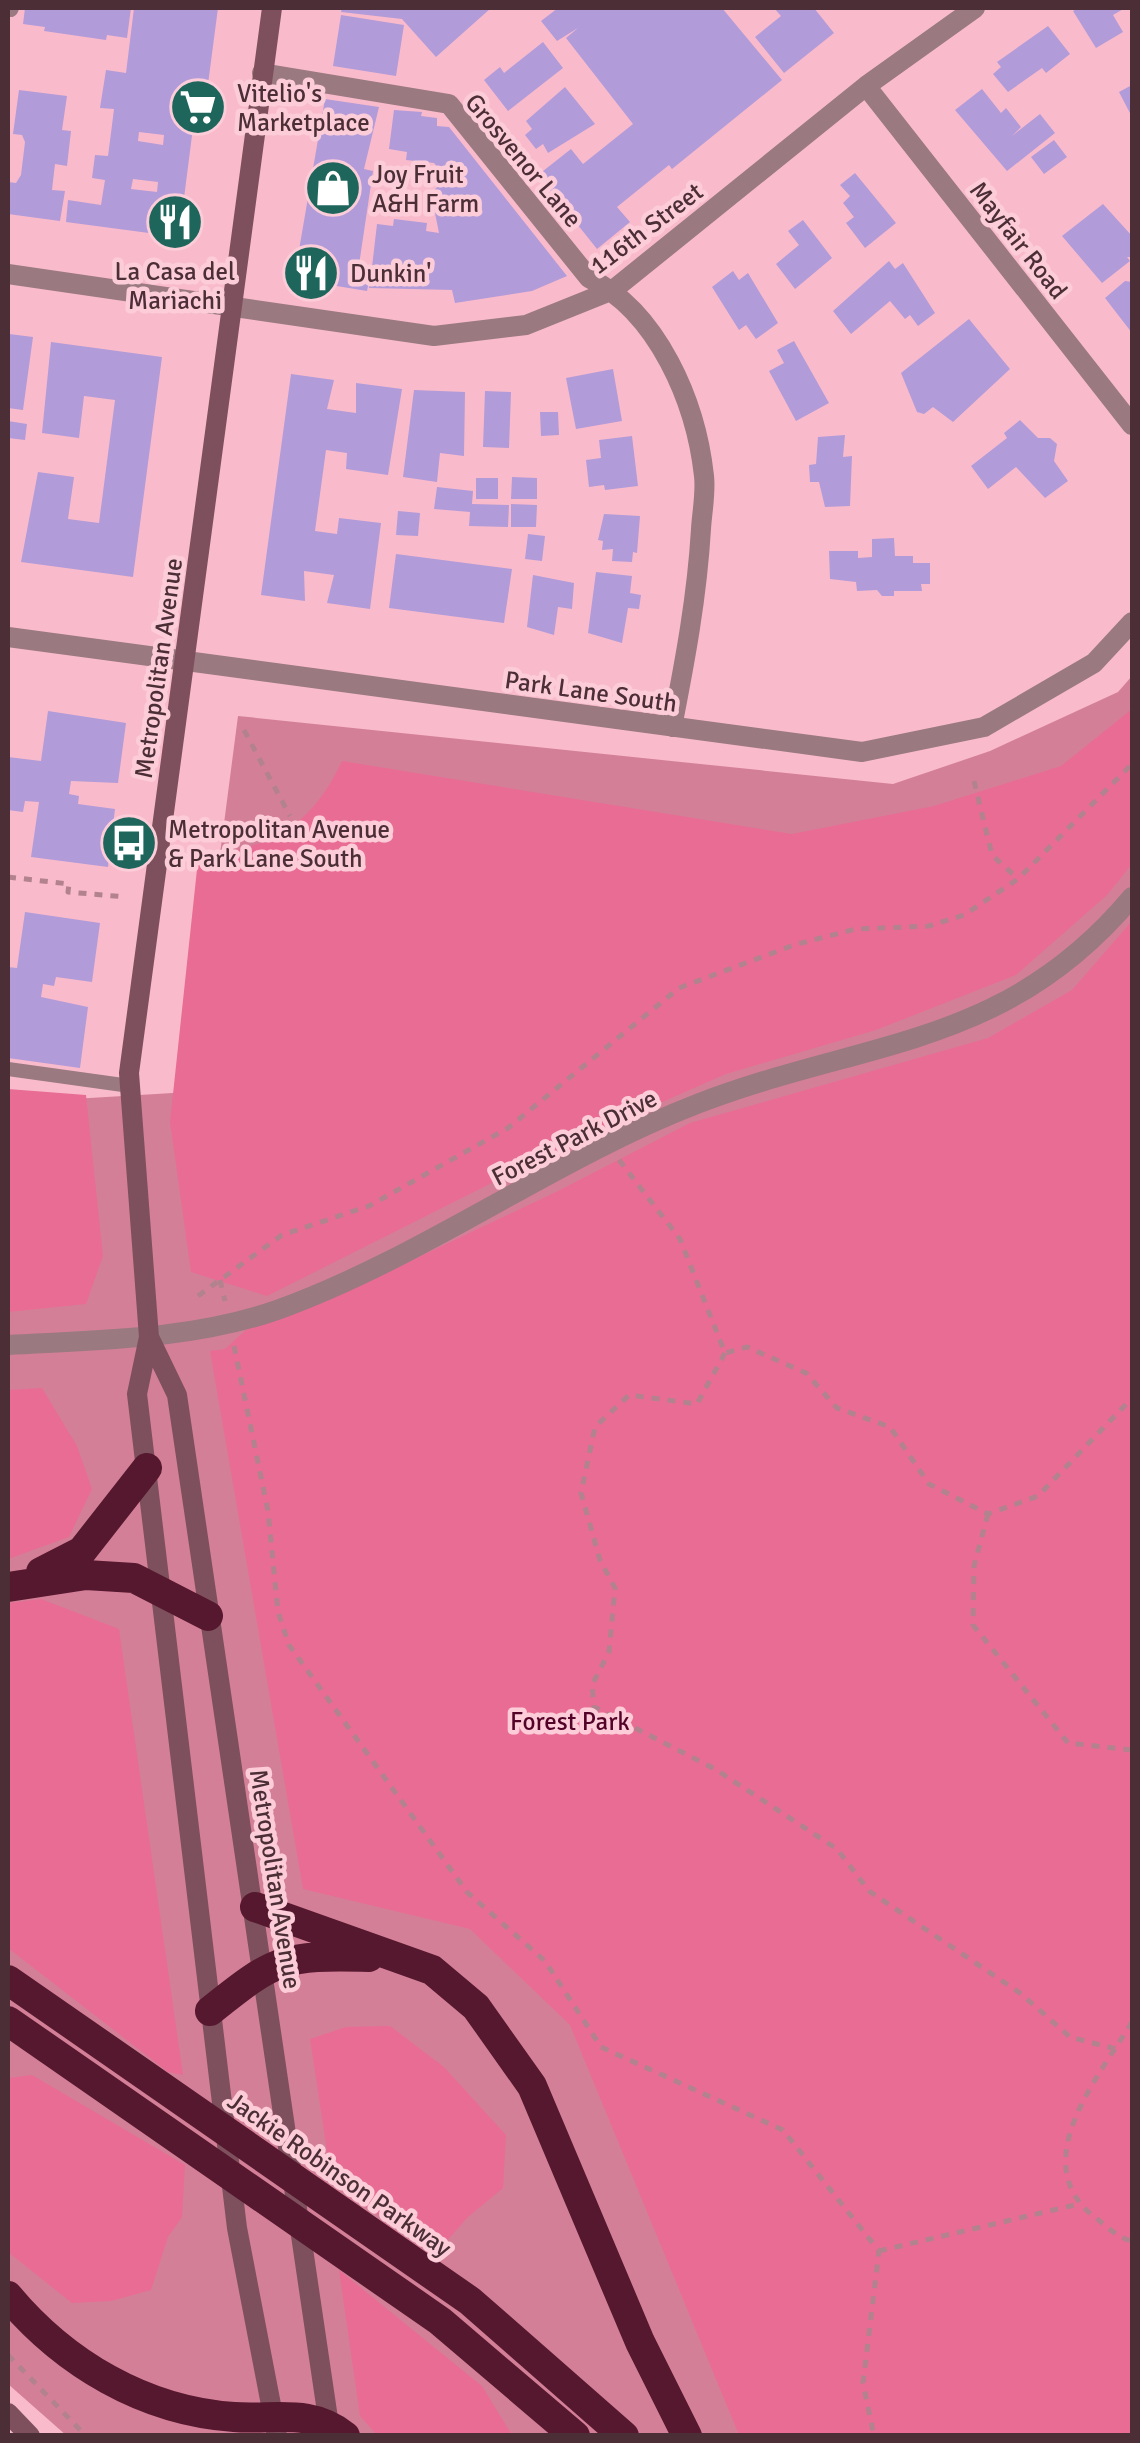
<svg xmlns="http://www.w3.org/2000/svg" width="1140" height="2443" font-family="Signika,sans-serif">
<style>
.green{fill:#d47f98}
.forest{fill:#e96c95}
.building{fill:#b29bd9;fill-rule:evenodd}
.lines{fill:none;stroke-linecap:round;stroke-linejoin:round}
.path{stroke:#b3828f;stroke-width:5;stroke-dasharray:8 8;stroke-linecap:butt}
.lane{stroke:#9a7981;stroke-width:14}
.street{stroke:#9a7981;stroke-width:20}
.secondary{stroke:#7e505d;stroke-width:20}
.highway{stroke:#55182e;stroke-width:30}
.labels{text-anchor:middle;stroke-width:9;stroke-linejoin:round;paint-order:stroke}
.poi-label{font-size:25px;fill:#4c2e36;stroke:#fccdd9;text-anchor:start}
.street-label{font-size:25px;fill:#4c2e36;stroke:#fccdd9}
.park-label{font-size:25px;fill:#540328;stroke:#fccdd9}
</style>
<rect width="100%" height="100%" fill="#f9bbcb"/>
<path class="green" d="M1132 676V2435L67 2436 8 2384V1090L73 1099 189 1092 238 716 893 784 990 751 1118 692Z"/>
<path class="forest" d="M1132 709V864L1107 895 1016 975 876 1030 726 1074 585 1136 267 1296 191 1272 170 1122 198 860C219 852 239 851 260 843 299 830 325 798 342 761L792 834 934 806 1061 766Z
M1132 921V2435H739L570 2025 470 1929 303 1889 210 1351 225 1349 247 1329 345 1292 556 1192 690 1123 988 1038 1072 990Z
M8 1089 86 1095 103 1256 86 1304 8 1312Z
M42 1388 77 1446 92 1489 69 1537 8 1559V1390Z
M41 1599 119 1629 183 2075 168 2072 8 1948V1603Z
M390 2026 444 2067 506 2135 503 2188 468 2217 436 2253 332 2184 310 2039 346 2027Z
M32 2075 185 2165 182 2217 168 2237 151 2290 111 2301 72 2303 8 2252V2078Z
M339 2270 482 2386 512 2435H377L360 2416Z"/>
<path class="building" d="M25 8H131L127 38 107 35 106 40 44 31 45 27 23 24Z
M134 8H218L205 107 194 120 179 237 66 222 68 200 101 205 105 180 92 178 95 155 108 156 111 133 114 109 100 108 106 70 126 73ZM139 132 164 135 163 145 138 141ZM133 179 158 182 157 192 131 189Z
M342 8H491L436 57 402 19 341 12Z
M558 8H722L782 80 672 169 669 165 617 207 630 222 597 249 538 175 571 149 583 164 633 124 566 38 578 28 557 41 541 21Z
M774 8H814L834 33 784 73 755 37 781 16Z
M1078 8H1125L1113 15 1123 32 1096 48 1073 11Z
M341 15 404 25 396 76 333 66Z
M1048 26 1070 54 1046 73 1042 68 1008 92 993 74 1001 67 997 62Z
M543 42 563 68 508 111 484 80 500 67 504 73Z
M1132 85V117L1119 92Z
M565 87 595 124 548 153 543 144 536 149 525 135 532 129 526 121Z
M982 89 1001 113 1006 108 1021 127 1012 136 1040 114 1055 133 1007 171 955 110Z
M19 90 67 96 62 130 71 131 67 166 55 164 52 190 65 191 60 221 8 214V182L16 183 21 175 25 142 22 135 13 134Z
M325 99 379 107 364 169 373 171 359 265 372 267 377 224 393 226 394 219 427 223 426 231 439 233 431 193 447 178 434 163 406 160 407 152 389 149 394 110 422 112 421 116 437 118V126L449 127 567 276 532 291 455 303 452 290 369 288 371 271 367 291 294 279Z
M1054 140 1067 157 1044 174 1031 157Z
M855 173 896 223 865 248 846 223 854 217 843 203 850 196 840 185Z
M1103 204 1132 236V257H1127L1130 261 1102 283 1062 236Z
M803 220 832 258 795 289 776 264 799 245 788 231Z
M889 261 895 269 903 263 935 313 918 326 910 315 905 319 890 301 851 334 833 311Z
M733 271 739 280 748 273 778 323 756 339 746 325 739 330 712 287Z
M1125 281 1132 282V333L1105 298Z
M969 319 1010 369 953 422 933 407 924 414 917 412 901 373Z
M9 334 33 337 23 410 8 408Z
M794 341 829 403 796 421 769 371 784 363 777 350Z
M51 342 162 357 133 577 21 562 38 472 74 477 68 519 99 523 115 400 84 396 79 438 42 433Z
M613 369 622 421 576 429 566 378Z
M291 374 334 380 327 409 356 413V383L402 389 388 475 346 469 347 453 326 450 315 531 337 534 339 518 381 523 370 609 327 603 334 575 304 571 305 601 261 595Z
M414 390 465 392 464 456 440 453 437 482 403 477Z
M485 391 511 392 509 448 483 447Z
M540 412H558L559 435 541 436Z
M1020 420 1038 438H1050L1057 444 1054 461 1068 481 1045 498 1016 467 988 489 971 466 1007 438 1004 433Z
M8 421 27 424 25 440 8 438Z
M845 435 843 457 852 456 850 506 825 507 819 482H810L809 465 816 464 818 437Z
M632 436 638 486 605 490 604 485 589 487 586 460 601 458 599 440Z
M512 477 537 478V499H511Z
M476 478H498V499H476Z
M437 487 473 491 472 504 509 505 508 527 469 526 470 512 434 509Z
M511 504 537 505 536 527H511Z
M398 511 420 513 418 536 396 535Z
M604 514 640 516 637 553 633 552 632 562 612 561 613 549 602 550 603 541 598 540Z
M528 534 545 536 542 561 525 559Z
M894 538 895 556H913V563H930V584H921L922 591H894V596H882L877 590 857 591 856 582 830 579 829 551H858V558L872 557V539Z
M396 554 512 569 504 623 389 608Z
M596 572 632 576 630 593 641 595 639 609 628 608 622 643 588 633Z
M533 575 574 583 572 609 558 607 554 635 527 627Z
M48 711 126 723 118 783 71 781 69 794 79 796 78 804 115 809 108 867 31 857 39 802 25 801 23 812 8 810V757L41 761Z
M25 912 100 923 92 982 56 977 54 986 43 984 41 997 88 1007 80 1068 8 1058V967L17 968Z"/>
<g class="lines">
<path class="path" d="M244 730 290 816
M974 781 992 855 1018 879
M8 877 69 884 68 892 126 897
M619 1160 680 1239 725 1353 747 1347 806 1373 837 1408 890 1427 929 1484 988 1514 1038 1496 1132 1398
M220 1280 225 1301
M198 1296 282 1235 369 1206 508 1128 679 988 794 945 856 929 929 926 964 915 1018 879 1132 764
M234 1346 268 1511 278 1612 289 1645 467 1892 545 1961 601 2047 783 2130 879 2251 863 2383 874 2436
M725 1353 697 1404 629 1395 595 1427 581 1493 600 1560 615 1588 609 1652 592 1685 594 1707 715 1769 837 1849 869 1891 1020 1993 1070 2037 1116 2049
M988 1514 974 1566 973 1625 1068 1743 1132 1750
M1132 2022C1099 2077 1026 2161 1093 2216 1106 2225 1117 2238 1132 2241
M879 2251 1079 2204
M8 2355 86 2436"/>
<path class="lane" d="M11 10 12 8
M8 1069 130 1086"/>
<path class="street" d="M262 73 449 104 589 278C658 312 696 402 704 476 706 493 702 512 701 529 697 597 685 661 672 727
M866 86 1132 425
M8 274 434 336 526 325 613 290 866 86 975 8
M8 637 862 752 984 727 1094 663 1132 622
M8 1345C96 1340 191 1340 277 1310 424 1257 552 1160 697 1104 865 1039 1005 1049 1132 897"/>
<path class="secondary" d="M272 8 129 1073 149 1337 137 1394 237 2228 277 2436
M149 1337 177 1395 330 2432
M8 2413 30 2436"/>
<path class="highway" d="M41 1572 82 1551 147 1468
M8 1587 86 1575 134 1578 208 1616
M255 1907 432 1970 476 2007 532 2086 640 2342 687 2436
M8 1980 470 2301 624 2436
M210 2011C276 1958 283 1955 369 1957
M8 2021 440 2321 575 2436
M8 2296C64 2363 144 2411 234 2417 274 2420 311 2408 345 2436"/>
</g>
<defs>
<g id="supermarket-disc" transform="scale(2.875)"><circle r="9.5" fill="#1e665c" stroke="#fccdd9"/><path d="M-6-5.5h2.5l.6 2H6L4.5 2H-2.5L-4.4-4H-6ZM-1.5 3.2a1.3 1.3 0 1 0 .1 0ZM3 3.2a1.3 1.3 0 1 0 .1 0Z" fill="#fff"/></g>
<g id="shop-disc" transform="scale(2.875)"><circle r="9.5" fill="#1e665c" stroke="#fccdd9"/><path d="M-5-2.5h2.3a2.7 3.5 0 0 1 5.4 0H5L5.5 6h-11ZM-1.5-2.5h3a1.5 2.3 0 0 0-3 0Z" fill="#fff"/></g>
<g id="restaurant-disc" transform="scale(2.875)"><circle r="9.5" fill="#1e665c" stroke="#fccdd9"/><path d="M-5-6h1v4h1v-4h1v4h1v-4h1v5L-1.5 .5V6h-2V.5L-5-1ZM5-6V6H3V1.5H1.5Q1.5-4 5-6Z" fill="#fff"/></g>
<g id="bus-disc" transform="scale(2.875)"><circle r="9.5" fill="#1e665c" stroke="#fccdd9"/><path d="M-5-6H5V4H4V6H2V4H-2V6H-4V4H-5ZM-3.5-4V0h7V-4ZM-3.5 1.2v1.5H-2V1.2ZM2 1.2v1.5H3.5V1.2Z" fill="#fff"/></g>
</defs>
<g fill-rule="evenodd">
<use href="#supermarket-disc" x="198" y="107"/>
<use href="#shop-disc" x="333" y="188"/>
<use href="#restaurant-disc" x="175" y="222"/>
<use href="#restaurant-disc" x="311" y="273"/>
<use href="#bus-disc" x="129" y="843"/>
</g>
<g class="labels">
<g class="poi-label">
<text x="237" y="102">Vitelio's<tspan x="237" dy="29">Marketplace</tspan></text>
<text x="372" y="183">Joy Fruit<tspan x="372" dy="29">A&amp;H Farm</tspan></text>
<text x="175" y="280" text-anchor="middle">La Casa del<tspan x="175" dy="29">Mariachi</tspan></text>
<text x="350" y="282">Dunkin'</text>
<text x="168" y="838">Metropolitan Avenue<tspan x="168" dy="29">&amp; Park Lane South</tspan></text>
</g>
<g class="street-label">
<text transform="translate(524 160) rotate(50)" y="9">Grosvenor Lane</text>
<text transform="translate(646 228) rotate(-37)" y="9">116th Street</text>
<text transform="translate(1019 240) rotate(52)" y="9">Mayfair Road</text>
<text transform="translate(158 668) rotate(-82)" y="9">Metropolitan Avenue</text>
<text transform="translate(591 691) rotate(8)" y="9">Park Lane South</text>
<text transform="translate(574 1137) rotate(-27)" y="9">Forest Park Drive</text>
<text transform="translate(276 1879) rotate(81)" y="9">Metropolitan Avenue</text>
<text transform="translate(340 2174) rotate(35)" y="9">Jackie Robinson Parkway</text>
</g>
<g class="park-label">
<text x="570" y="1730">Forest Park</text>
</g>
</g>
<rect width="1140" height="2443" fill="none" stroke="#4c2e36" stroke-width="20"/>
</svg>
